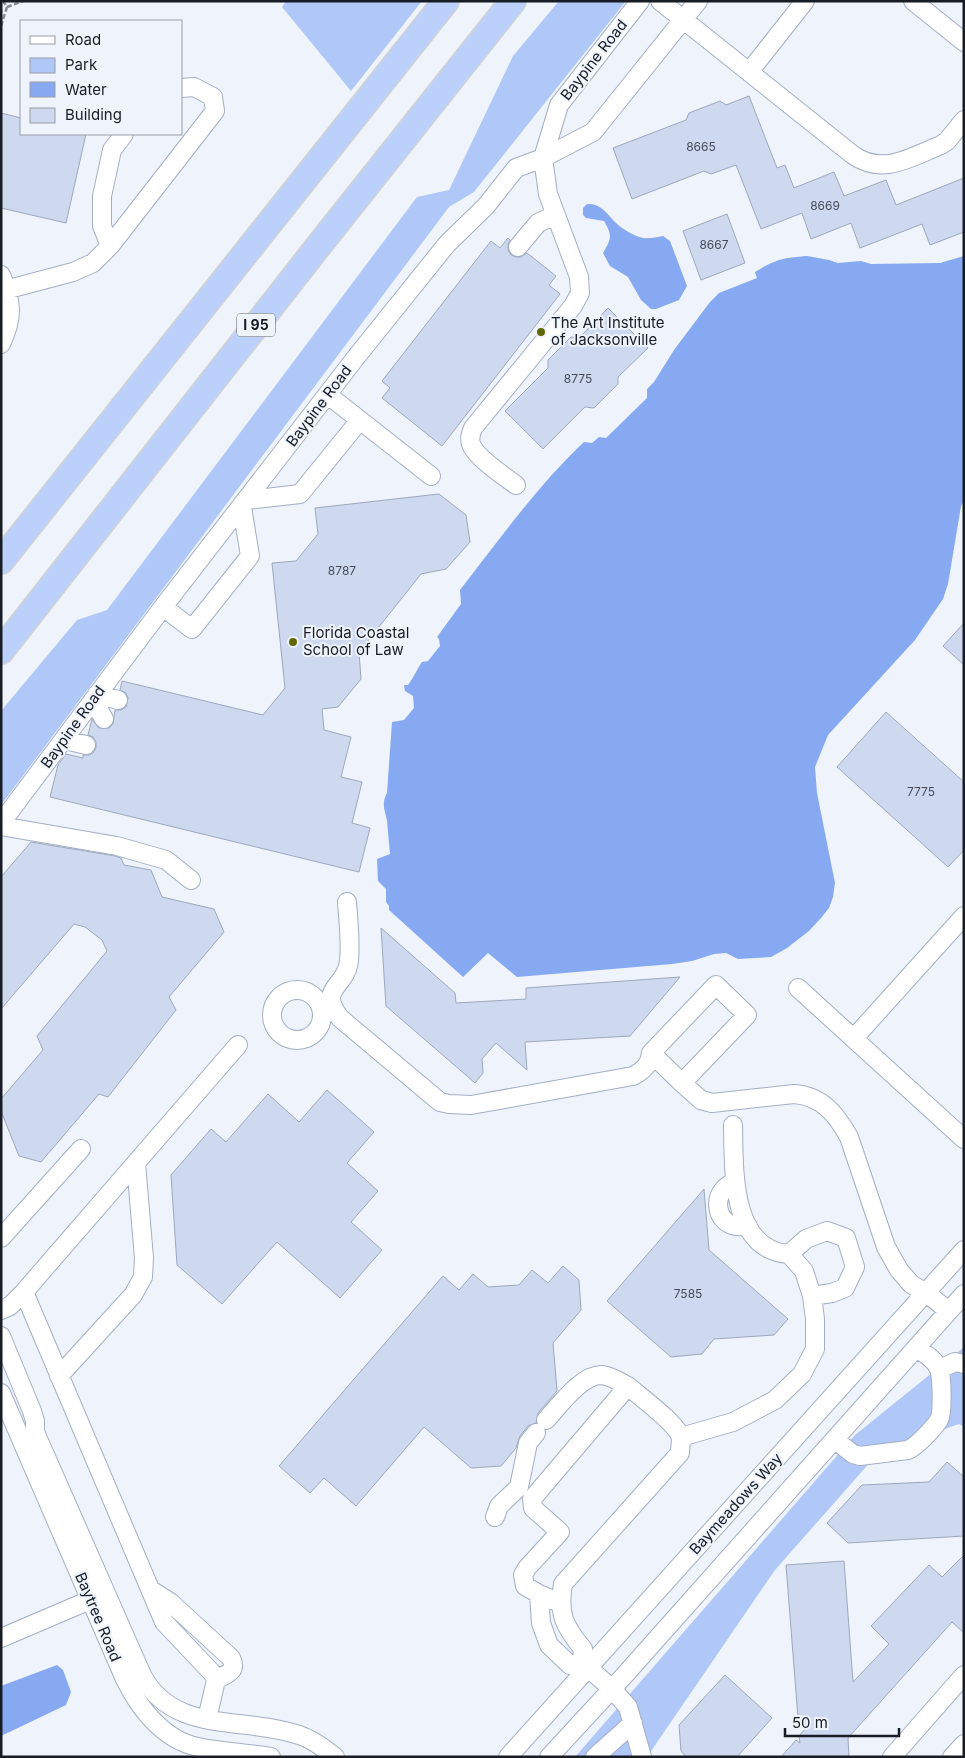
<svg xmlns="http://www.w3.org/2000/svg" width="965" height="1758" font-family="Inter,sans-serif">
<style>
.green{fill:#b0c8f8}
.water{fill:#86a9f1}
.building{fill:#ced9f0;stroke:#9da8bd}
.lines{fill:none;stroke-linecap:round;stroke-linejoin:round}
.minor-casing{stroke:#a3aec4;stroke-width:20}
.highway-casing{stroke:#d1d2d3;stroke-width:28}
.path{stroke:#888c95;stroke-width:2.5;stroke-dasharray:5 2.5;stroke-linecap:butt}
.minor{stroke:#fff;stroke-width:18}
.highway{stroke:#bbd0fa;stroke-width:25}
.poi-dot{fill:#606706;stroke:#eef3fc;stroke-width:2}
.labels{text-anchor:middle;stroke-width:4;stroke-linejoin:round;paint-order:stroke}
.number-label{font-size:12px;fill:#464b57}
.shield{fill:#eef3fc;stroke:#585c65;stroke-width:1}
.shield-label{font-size:14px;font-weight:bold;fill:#181c24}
.street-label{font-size:15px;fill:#181c24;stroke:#eef3fc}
.poi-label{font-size:15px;fill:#181c24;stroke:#eef3fc;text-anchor:start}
</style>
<rect width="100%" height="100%" fill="#eef3fc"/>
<path class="green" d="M286 1H422L351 91 282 7Z
M559 1H626L474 192 449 207 1 805V711L77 620 107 610 417 197 449 190 513 56Z
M964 1347V1427L959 1424 880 1451 775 1570 647 1757H575L855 1435Z"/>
<path class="water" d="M587 204C601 203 607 214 616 223 622 229 634 236 643 238 650 239 657 237 663 236L670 241 687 286 679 300 656 309H651L641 300 628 277 610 266 603 253C611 239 613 236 604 221L586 218 583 215V208Z
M807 256 829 260 838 263 861 261 871 264 940 263 964 256V501L961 506 948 584 943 599 915 640 828 735 815 767 817 793 835 883 833 897 829 908 821 918 809 931 787 948 771 957 738 959 726 953 714 954 692 961 672 964 517 977 488 953 463 977 389 910V906L386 902V889L378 881 377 859 390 854C389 843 388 832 387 821 385 810 381 804 387 793L392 722 404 720 414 708 413 696 405 691 404 685H408C414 677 417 669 422 662L428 661 440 646 439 639 437 637 461 604 460 590C498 541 539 484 584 442L592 443 599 437 606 438 647 398V389L654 382 674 350 710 302 719 293 757 278 755 272C776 259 783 258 807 256Z
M57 1665 63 1670 71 1692 66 1705 1 1736V1686Z"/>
<path class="building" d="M749 96 777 168 785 165 794 188 834 172 844 196 886 180 896 205 964 178V232L930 245 922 224 860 248 851 223 811 239 802 213 761 229 736 165 711 174 704 171 632 199 613 148 686 120 689 113 720 101 726 105Z
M1 113 21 118V134H86L66 223 1 208Z
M727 214 745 263 701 280 683 231Z
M508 238 510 240 508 245V250L511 255 516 257H521L527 253 556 276 549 285 560 294 442 446 382 398 390 388 382 381 491 241 500 248Z
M608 308 648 348 618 377V384L594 408 585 407 543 449 505 411 548 368V360L571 337 579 338Z
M439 494 466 515 470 542 446 569 421 574 359 652 361 679 338 707 322 709 324 730 351 737 341 777 362 782 352 823 370 828 359 872 50 797 58 765 66 754 83 758V755H89L93 753 96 748V742L93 737 88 735 92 719 99 728H109L113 724 115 710H121L126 707 128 698 126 693 120 690 122 681 263 715 285 688 272 563 296 561 318 534 315 508Z
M964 623V665L943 646Z
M886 712 964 782V850L948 867 837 767Z
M31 842 115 856 121 858 124 865 151 870 162 897 214 909 224 932 169 997 176 1010 108 1097 99 1094 41 1162 19 1156 1 1111V1099L43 1050 37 1036 107 951 102 940 85 927 74 924 1 1009V877Z
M381 928 455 993 456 1003 526 999V988L680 977 630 1036 525 1042 527 1070 496 1043 482 1059 483 1073 475 1083 386 1006Z
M327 1090 374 1132 347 1163 378 1191 351 1222 382 1250 340 1298 277 1242 222 1304 177 1265 171 1175 211 1129 226 1142 268 1094 299 1122Z
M704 1189 709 1250 788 1319 774 1335 714 1339 702 1354 671 1357 607 1301Z
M563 1266 579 1280 581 1310 553 1343 557 1391 538 1413 536 1423 528 1426 520 1436 516 1448 501 1466 471 1468 424 1427 356 1506 324 1478 310 1493 279 1466 443 1276 459 1290 473 1274 488 1287 519 1285 532 1270 548 1283Z
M947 1462 964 1477V1536L848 1543 827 1523 862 1485 929 1482Z
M964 1555V1633L952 1622 848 1738 849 1757H781L796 1740 800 1743 799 1736 807 1727 798 1718 786 1565 844 1561 853 1682 889 1644 871 1626 929 1565 942 1577Z
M725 1675 772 1718 737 1757H686L681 1751 679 1725Z"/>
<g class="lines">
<g class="minor-casing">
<path id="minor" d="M660 1 853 155C883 176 911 157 941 145L947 141 964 120
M913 1 964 42
M749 72 805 1
M110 246 102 226V196L112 150 124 134
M518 247 538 223 555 215
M1 275C12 302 14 317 1 344
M1 291 73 272 93 263 110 246 215 111 213 97 194 87 181 88
M328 395 431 476
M516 485C504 476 475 457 471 444 469 438 471 433 473 428L573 306 580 293 579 277 548 194 543 158 593 132 698 1
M247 500 300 494 360 420
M163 607 192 629 250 556 242 507
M97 694 118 700
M93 700 104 719
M65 740 86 745
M1 823 163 607 357 356 447 244 486 206 516 168 543 158 559 105 640 1
M1 826 117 846 166 860 191 880
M347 902C348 917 352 952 348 966 343 988 318 989 340 1018L440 1102 449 1104 471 1105 633 1076C643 1071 650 1065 651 1053L716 985 747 1015 682 1083 651 1053
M798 988 964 1139
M272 1015a25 25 0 1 1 50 0a25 25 0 1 1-50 0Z
M854 1038 964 916
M682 1083 701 1100 712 1103 794 1094C822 1096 836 1114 849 1137L886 1247 899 1270 911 1284 926 1293 949 1311
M733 1125C734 1168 730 1250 789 1254
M734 1182C731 1184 726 1186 724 1189 714 1200 717 1220 732 1225 737 1227 743 1226 748 1226
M1 1238 81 1149
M24 1292 164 1622 215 1676 216 1680 207 1719
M1 1310 10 1306 24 1292 238 1045
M1 1336 32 1411 35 1421V1432L142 1675C173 1735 245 1716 299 1735 312 1739 324 1748 335 1757
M940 1369 955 1362 964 1364
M59 1376 133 1295 143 1277 144 1258 136 1163
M1 1393 124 1677C138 1707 163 1740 198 1747 221 1752 247 1753 271 1757
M546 1420C559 1406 582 1374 602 1375 611 1376 620 1382 628 1386
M681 1437 733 1422 775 1400 802 1374 815 1349V1319L812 1296 804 1271 789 1254 806 1239 827 1231 846 1238 855 1267 845 1288 832 1293 812 1296
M835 1440 853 1454 860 1456 908 1450C917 1446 933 1429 939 1420 943 1413 942 1377 939 1369 935 1359 924 1353 916 1348
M495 1517 499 1506 519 1487 528 1443 536 1433
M151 1590 170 1602 231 1658C238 1672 226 1674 216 1680
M539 1594 541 1623 549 1645 570 1665 582 1662
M560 1603 539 1594 525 1586 523 1575 527 1568 560 1532 533 1508 532 1499 628 1386C639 1396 678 1424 681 1438 681 1442 680 1449 680 1453L563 1584C558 1614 564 1626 583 1649L582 1662
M1 1638 90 1600
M582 1662 612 1689 628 1707 642 1757
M508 1757 964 1250
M549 1757 622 1678 964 1294
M595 1757 633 1723
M892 1757 964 1675
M952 1757 964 1744"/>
</g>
<g class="highway-casing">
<path id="highway" d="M1 561 446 1
M1 651 320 244 513 1"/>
</g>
<path class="path" d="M7 7 23 1
M1 26 7 7 3 1"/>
<use href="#minor" class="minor"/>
<use href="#highway" class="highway"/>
</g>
<g class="poi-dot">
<circle cx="541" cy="332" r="5"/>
<circle cx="293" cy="642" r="5"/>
</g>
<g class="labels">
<g class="number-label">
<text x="701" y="151">8665</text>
<text x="825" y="210">8669</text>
<text x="714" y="249">8667</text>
<text x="578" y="383">8775</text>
<text x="342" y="575">8787</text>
<text x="921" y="796">7775</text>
<text x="688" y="1298">7585</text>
</g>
<rect class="shield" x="237" y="313.5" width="38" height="23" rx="4"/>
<g class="shield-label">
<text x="256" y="330">I 95</text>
</g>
<g class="street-label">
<text transform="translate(594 60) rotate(-52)" y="5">Baypine Road</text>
<text transform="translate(319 406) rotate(-53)" y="5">Baypine Road</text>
<text transform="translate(73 727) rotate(-54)" y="5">Baypine Road</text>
<text transform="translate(736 1504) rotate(-48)" y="5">Baymeadows Way</text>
<text transform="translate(98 1617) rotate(67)" y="5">Baytree Road</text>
</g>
<g class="poi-label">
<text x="551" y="328">The Art Institute<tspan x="551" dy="17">of Jacksonville</tspan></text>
<text x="303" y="638">Florida Coastal<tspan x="303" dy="17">School of Law</tspan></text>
</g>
</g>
<rect width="965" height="1758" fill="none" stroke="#181c24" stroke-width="5"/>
<rect x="20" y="20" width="162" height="115" fill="#eef3fc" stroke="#989da6"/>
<rect x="30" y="36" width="25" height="8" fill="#ffffff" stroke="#989da6"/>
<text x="65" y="45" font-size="15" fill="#181c24">Road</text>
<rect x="30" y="58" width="25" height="15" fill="#b0c8f8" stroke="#989da6"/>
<text x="65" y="70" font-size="15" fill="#181c24">Park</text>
<rect x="30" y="82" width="25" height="15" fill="#86a9f1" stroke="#989da6"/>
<text x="65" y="95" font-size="15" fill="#181c24">Water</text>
<rect x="30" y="108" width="25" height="15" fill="#ced9f0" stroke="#989da6"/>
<text x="65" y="120" font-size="15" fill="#181c24">Building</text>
<path d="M785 1728v8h114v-8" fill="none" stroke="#181c24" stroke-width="2.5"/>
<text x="792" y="1728" font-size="15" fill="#181c24" stroke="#eef3fc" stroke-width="4" paint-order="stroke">50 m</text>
</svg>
